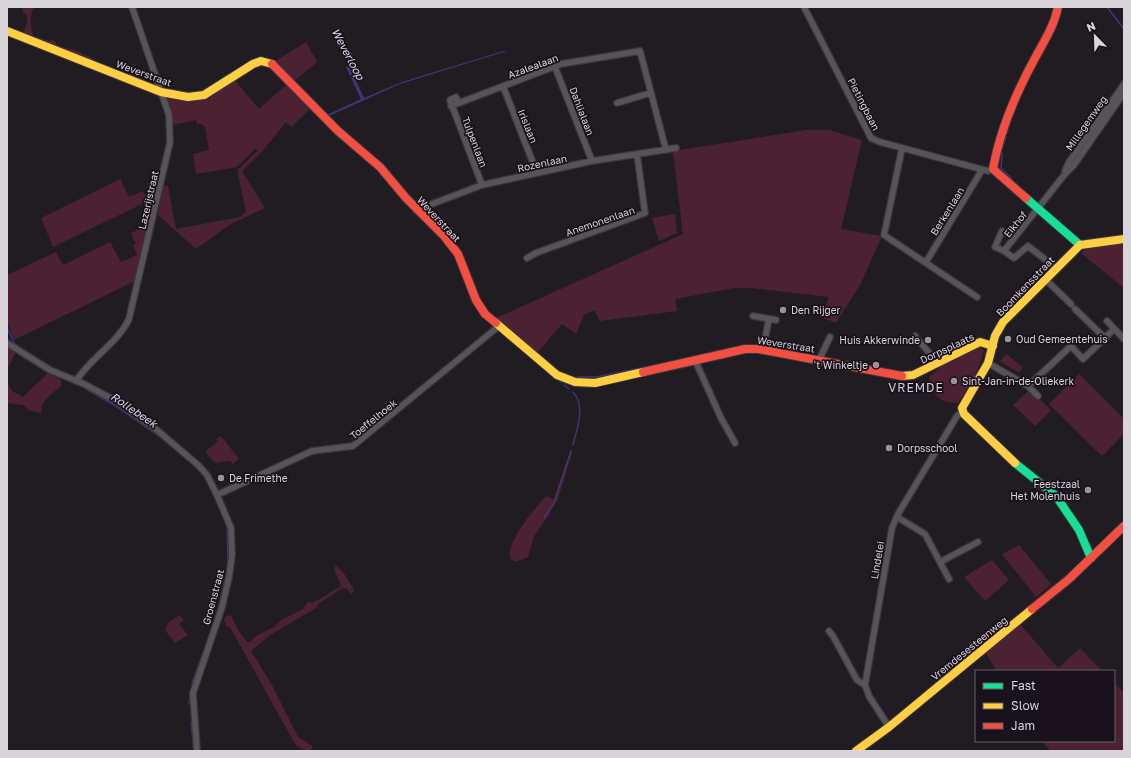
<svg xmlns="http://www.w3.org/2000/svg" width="1131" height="758" font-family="'Golos Text',sans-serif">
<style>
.green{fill:#4c2233}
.water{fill:#3c3679}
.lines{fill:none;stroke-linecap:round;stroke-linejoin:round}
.stream{stroke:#3c3679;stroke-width:1.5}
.street-casing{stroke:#3b383c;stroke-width:8}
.fast-casing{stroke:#3b383c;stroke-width:10}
.slow-casing{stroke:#3b383c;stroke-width:10}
.jam-casing{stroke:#3b383c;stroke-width:10}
.street{stroke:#575358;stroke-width:5.5}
.fast{stroke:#16e098;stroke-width:8}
.slow{stroke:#ffcf43;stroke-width:8}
.jam{stroke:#f24e42;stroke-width:8}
.poi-dot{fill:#99939a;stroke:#19111b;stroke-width:1.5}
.labels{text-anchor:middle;stroke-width:3.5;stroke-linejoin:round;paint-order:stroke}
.street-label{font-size:10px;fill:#d9d3da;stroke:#19111b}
.poi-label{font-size:10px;fill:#d9d3da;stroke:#19111b;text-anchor:start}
.water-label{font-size:11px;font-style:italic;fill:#d5d6ec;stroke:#19111b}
.quarter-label{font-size:12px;letter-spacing:1px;fill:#d9cddb;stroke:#19111b}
</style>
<rect width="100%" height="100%" fill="#211c22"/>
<path class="green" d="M22 7H35C29 13 30 30 34 36L49 41 54 40 57 45 77 51 94 59 93 63 23 34 27 22V15L23 12Z
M306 42 317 62 293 82 274 62Z
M234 79 259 109 287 84 311 108 291 127 286 122 261 153 242 171 265 208 231 224 196 249 158 215 163 186H168L176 229 240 217 246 212 237 169 241 167 258 150 255 149 237 167 196 174 193 154 209 150 205 128 202 124H197L196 120 172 125V115L166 101 170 97 200 99Z
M806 130H829L862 140 841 229 882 236 860 285 836 323 821 317 829 297 752 288H734L675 299 677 311 600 321 594 310 584 315 576 334 562 324 537 353 494 319 683 234 673 151Z
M120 179 129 197 143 191 148 201 53 247 41 218Z
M675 214 677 233 659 241 652 218Z
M142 228 147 229 135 281 14 340 7 321V275L56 252 63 265 110 242 121 262 137 255 133 245 136 244 131 233Z
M1124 242V288L1081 253 1087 248Z
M7 346 15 353 8 368V384L12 391 23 397 48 373 61 380V386L48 397 41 406 42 412 40 413 28 410 24 405 7 403Z
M980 347 984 351 975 377 958 403C939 403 932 395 929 377L942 366Z
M1006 354 1023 367 1019 373 1000 361Z
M1079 374 1124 419V434L1102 456 1049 404Z
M1030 390 1051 410 1035 426 1013 405Z
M221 436 239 459 232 464 231 461 215 463 205 452 218 441 216 439Z
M571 450 572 453 558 499 548 516 534 536 528 557 516 562 511 559C504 544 535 508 546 496L553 499V501Z
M1019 545 1051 584 1036 597 1002 554Z
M992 560 1009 580 985 601 964 577Z
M336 565 345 575 354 590 351 594 346 588H343L318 604 316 608 270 635 251 651 272 685 298 737 312 746 313 748 308 751 298 747 295 744 230 627 226 626 224 620 226 616 231 615 238 630 247 642H251L254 637 274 627 281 620 303 609 308 602 313 603 341 586 334 569Z
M180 615 184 620 179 624 188 635 175 643 165 630 168 623Z
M1019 623 1058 668 1080 648 1102 671H997L985 652Z
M1114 683 1124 693V751H1051L1041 741H1114Z"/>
<path class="water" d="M503 51H507L400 84 329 116 327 115 361 99 346 67 349 66 364 98 402 82Z"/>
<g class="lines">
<path class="stream" d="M1107 7 1124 29
M1007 133 1010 122
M1004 143 1006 137
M1002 153 1001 168 1012 179
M7 327 14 343 21 348
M24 350 31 355
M577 377H596L646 367
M556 378 561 382
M564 385 569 389
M86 389 114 405 166 441
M573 445C577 429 586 405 573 392
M206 479 218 504
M544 518 554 503 571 451
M227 524 228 562
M221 599 226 578
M192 683 206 645
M189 703 190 695
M191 723 194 751"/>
<g class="street-casing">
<path id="street" d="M804 7 871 138 880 142 988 171 993 169
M555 67 592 161
M503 86 537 173
M459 103 456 97 450 100 482 185
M617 103 650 93
M451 106 561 64 640 51 666 150
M902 148 884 235 977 297
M1065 171 1069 162 1124 84
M416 210 482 185 592 161 676 148
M1002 231 995 247 1004 251 1065 174 1074 165 1124 93
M1004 251 1014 258 1028 246 1056 268
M527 258 536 253 645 213 637 154
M926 262 982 170
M1045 279 1071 304
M1075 309 1105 338 1114 329
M753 316 776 320
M1107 321 1124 339
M915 336 931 355 935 365
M7 343 50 370 84 384 116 401 157 430 198 465 207 475 217 495 231 528 232 555 229 577 222 607 193 693 197 751
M763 349 769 319
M695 360 721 418 735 443
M819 360 830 337
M988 363 1028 386 1038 396
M76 381C90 358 117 344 129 319L170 142 169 115 132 7
M1028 386 1071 346 1083 359 1105 338
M217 495 312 451 353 446 499 326
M897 517 925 534 949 579
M940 562 978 542
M829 631 833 636 857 680 865 685
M889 727 869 696 865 685 892 528 898 514 957 416 961 413 962 408"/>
</g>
<g class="fast-casing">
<path id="fast" d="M1026 198 1080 245
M1015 463 1056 496 1079 530 1091 558"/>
</g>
<g class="slow-casing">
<path id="slow" d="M7 31 161 92 188 97 204 95 253 64 261 61 272 64
M1080 245 1124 239
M496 323 557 375 575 382 595 383 643 372
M902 376 913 375 980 342 993 346
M1015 463 964 414 962 408 988 363 995 336 1003 322 1080 245
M856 751 889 727 1032 609"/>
</g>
<g class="jam-casing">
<path id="jam" d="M272 64 338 131 380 167 406 198 444 236 458 254 476 300 485 314 496 323
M1026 198 993 169C1000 130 1015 95 1034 60 1043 43 1054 27 1058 7
M643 372 745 349H758L902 376
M1032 609 1069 579 1124 526"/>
</g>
<use href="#street" class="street"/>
<use href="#fast" class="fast"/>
<use href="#slow" class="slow"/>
<use href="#jam" class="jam"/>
</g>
<g class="poi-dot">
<circle cx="783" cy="310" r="4"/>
<circle cx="1008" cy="339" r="4"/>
<circle cx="928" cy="340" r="4"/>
<circle cx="876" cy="365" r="4"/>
<circle cx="954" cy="381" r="4"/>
<circle cx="889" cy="448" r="4"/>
<circle cx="221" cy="478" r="4"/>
<circle cx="1088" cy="490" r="4"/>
</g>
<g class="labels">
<g class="street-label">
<text transform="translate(533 66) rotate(-20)" y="4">Azalealaan</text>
<text transform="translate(144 73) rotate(20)" y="4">Weverstraat</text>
<text transform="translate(864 104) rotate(63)" y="4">Pietingbaan</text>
<text transform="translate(582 111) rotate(69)" y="4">Dahlialaan</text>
<text transform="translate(1086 123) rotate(-55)" y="4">Millegemweg</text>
<text transform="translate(528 126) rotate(68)" y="4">Irislaan</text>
<text transform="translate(475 142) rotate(69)" y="4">Tulpenlaan</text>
<text transform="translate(542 163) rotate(-12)" y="4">Rozenlaan</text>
<text transform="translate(148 200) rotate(-77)" y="4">Lazerijstraat</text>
<text transform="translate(947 211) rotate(-58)" y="4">Berkenlaan</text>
<text transform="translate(439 219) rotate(47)" y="4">Weverstraat</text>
<text transform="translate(600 221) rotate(-19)" y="4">Anemonenlaan</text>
<text transform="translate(1015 224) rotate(-51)" y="4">Eikhof</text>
<text transform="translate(1025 286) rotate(-46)" y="4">Boomkensstraat</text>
<text transform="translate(786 344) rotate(9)" y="4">Weverstraat</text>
<text transform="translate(947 348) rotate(-25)" y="4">Dorpsplaats</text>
<text transform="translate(373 419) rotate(-39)" y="4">Toeffelhoek</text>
<text transform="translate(877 560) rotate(-80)" y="4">Lindelei</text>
<text transform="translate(213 597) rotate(-75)" y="4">Groenstraat</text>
<text transform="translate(969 648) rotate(-39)" y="4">Vremdesesteenweg</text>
</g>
<g class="poi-label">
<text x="791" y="314">Den Rijger</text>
<text x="1016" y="343">Oud Gemeentehuis</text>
<text x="920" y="344" text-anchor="end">Huis Akkerwinde</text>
<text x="868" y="369" text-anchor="end">'t Winkeltje</text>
<text x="962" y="385">Sint-Jan-in-de-Oliekerk</text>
<text x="897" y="452">Dorpsschool</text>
<text x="229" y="482">De Frimethe</text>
<text x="1080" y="488" text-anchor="end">Feestzaal<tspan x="1080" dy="12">Het Molenhuis</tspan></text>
</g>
<g class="water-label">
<text transform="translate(348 54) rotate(62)" y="4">Weverloop</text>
<text transform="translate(134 410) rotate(34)" y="4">Rollebeek</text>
</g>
<g class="quarter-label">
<text x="916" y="392">VREMDE</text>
</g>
</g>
<rect width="1131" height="758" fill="none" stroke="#d9d3da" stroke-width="16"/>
<rect x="975" y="670" width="140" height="72" fill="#19111b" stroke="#665f67"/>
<rect x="983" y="683" width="20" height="6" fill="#16e098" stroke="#665f67"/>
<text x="1011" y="690" font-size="12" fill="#d9d3da">Fast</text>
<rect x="983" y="703" width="20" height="6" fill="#ffcf43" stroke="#665f67"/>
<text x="1011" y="710" font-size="12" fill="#d9d3da">Slow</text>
<rect x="983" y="723" width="20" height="6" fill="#f24e42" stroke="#665f67"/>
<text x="1011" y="730" font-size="12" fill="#d9d3da">Jam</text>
<g transform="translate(1095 36) rotate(337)" stroke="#19111b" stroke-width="3" paint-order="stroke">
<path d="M0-3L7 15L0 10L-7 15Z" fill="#d9d3da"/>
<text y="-6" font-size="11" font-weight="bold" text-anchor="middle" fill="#d9d3da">N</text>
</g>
</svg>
